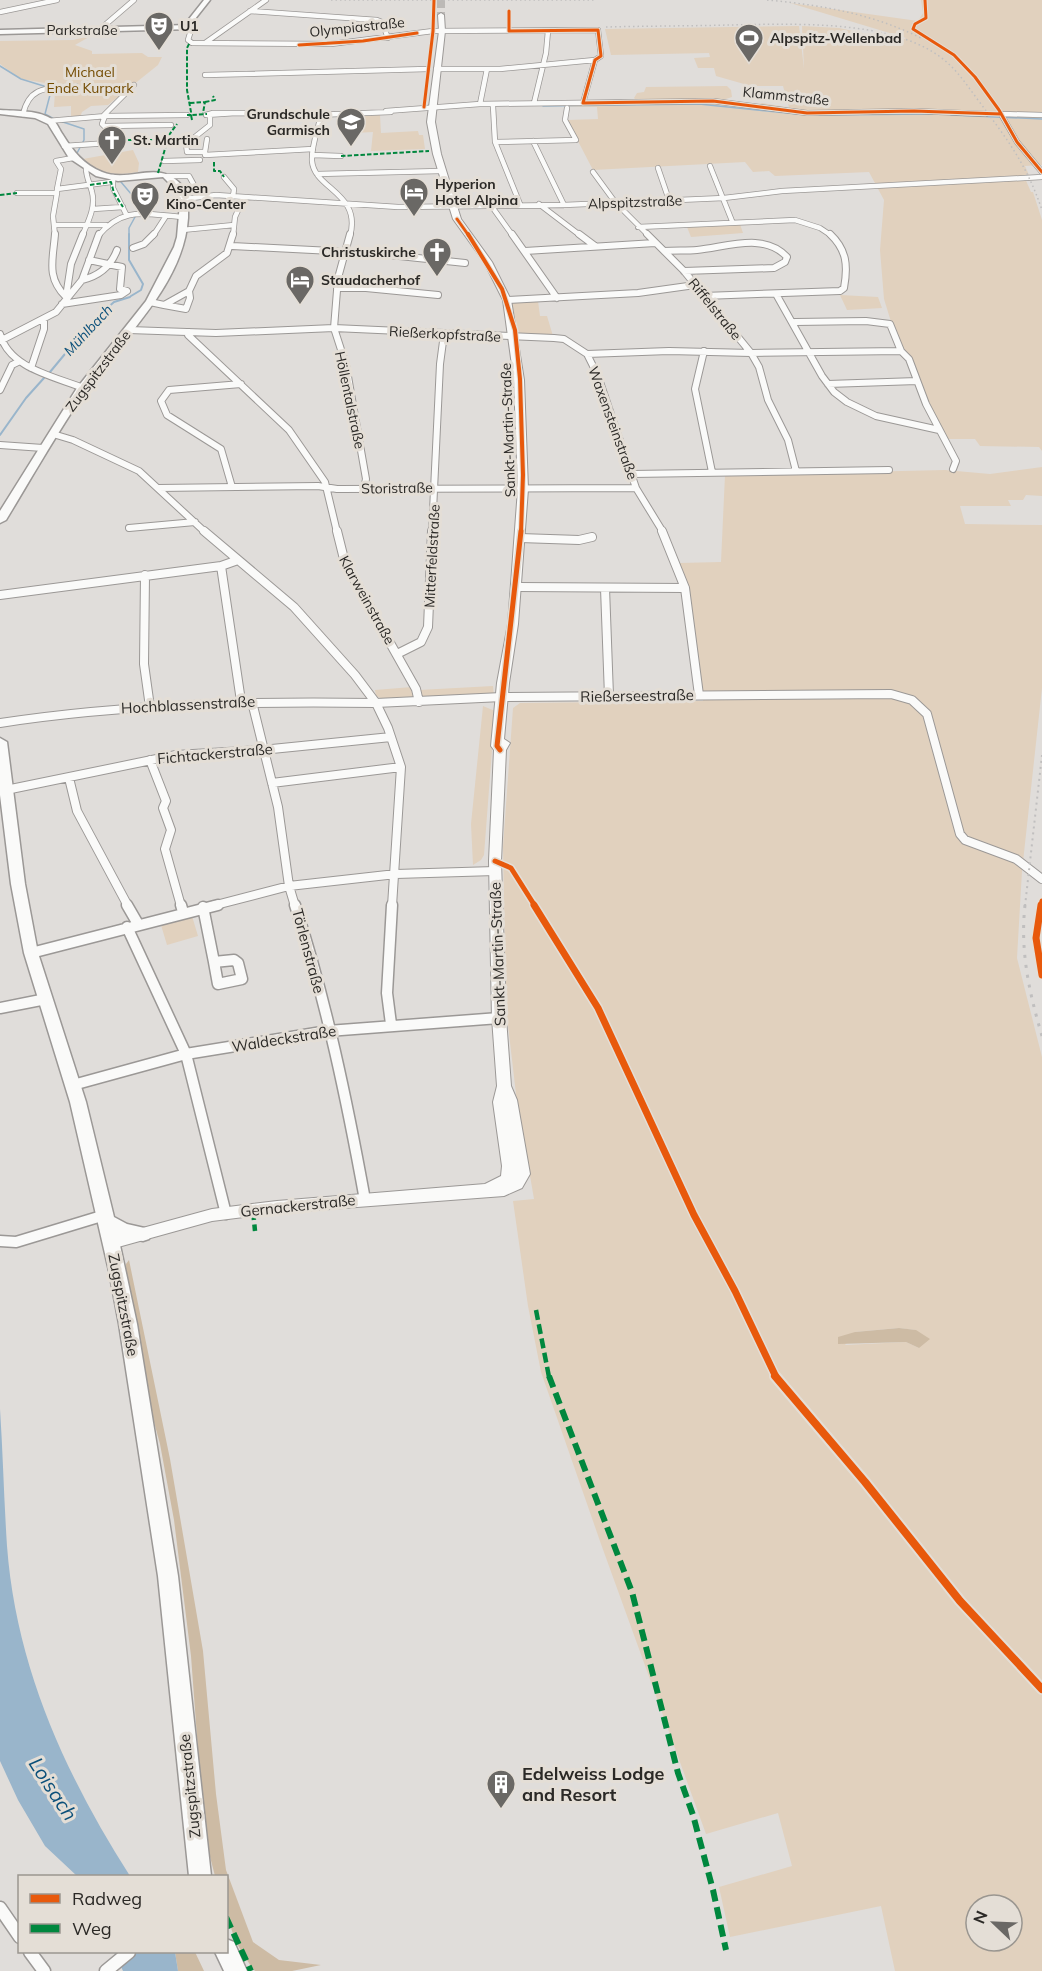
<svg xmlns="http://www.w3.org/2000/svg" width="1042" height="1971" font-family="Mulish,sans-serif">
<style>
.green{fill:#e1d1be;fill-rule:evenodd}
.forest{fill:#cdbba4}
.water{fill:#99b5cb}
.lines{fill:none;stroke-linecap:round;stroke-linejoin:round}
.stream-far1{stroke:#99b5cb;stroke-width:1.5}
.stream{stroke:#99b5cb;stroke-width:2}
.secondary-tunnel{stroke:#bcb9b6;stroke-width:8;stroke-dasharray:8 4;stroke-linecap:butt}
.minor-far4-casing{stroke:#9b9896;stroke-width:6}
.minor-far3-casing{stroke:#9b9896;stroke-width:8}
.minor-far2-casing{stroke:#9b9896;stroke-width:10}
.minor-far1-casing{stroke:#9b9896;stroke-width:13}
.minor-casing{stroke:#9b9896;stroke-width:15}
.tertiary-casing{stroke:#9b9896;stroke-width:3}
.secondary-casing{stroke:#9b9896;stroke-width:2}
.primary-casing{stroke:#9b9896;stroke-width:3}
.minor-far4{stroke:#fafaf9;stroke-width:4.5}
.minor-far3{stroke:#fafaf9;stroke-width:6}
.minor-far2{stroke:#fafaf9;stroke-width:8}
.minor-far1{stroke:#fafaf9;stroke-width:10}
.minor{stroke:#fafaf9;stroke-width:12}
.tertiary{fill:#fafaf9;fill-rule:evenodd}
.secondary{fill:#fafaf9;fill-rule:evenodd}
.primary{fill:#fafaf9;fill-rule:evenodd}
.rail-far2{stroke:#c0bfbf;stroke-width:1.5;stroke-dasharray:1.5 3;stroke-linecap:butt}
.rail-far1{stroke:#c0bfbf;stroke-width:2;stroke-dasharray:2 4;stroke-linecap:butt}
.rail{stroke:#c0bfbf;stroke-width:3;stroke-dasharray:3 7;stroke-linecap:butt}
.quiet-far2{stroke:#00873e;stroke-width:2;stroke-dasharray:4.5 2;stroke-linecap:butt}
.quiet-far1{stroke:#00873e;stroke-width:4.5;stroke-dasharray:10 4.5;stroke-linecap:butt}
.quiet{stroke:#00873e;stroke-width:6;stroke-dasharray:12 6;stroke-linecap:butt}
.cycleway-far4-casing{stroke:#e4ded6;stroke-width:5}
.cycleway-far3-casing{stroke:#e4ded6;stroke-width:6}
.cycleway-far2-casing{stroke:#e4ded6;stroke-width:8}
.cycleway-far1-casing{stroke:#e4ded6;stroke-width:10}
.cycleway-casing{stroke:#e4ded6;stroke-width:12}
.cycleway-far4{stroke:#e8590c;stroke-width:3}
.cycleway-far3{stroke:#e8590c;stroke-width:4}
.cycleway-far2{stroke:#e8590c;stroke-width:5}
.cycleway-far1{stroke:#e8590c;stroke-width:7}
.cycleway{stroke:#e8590c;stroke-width:8}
.labels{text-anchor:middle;stroke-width:6;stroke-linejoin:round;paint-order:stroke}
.far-poi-label{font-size:14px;font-weight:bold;fill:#2b2926;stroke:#e4ded6;text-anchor:start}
.far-street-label{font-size:14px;fill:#2b2926;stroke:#e4ded6}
.far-park-label{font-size:14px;fill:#734b00;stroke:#e4ded6}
.far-water-label{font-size:14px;font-style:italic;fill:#0b507a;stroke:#e4ded6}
.street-label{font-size:15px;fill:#2b2926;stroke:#e4ded6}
.near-poi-label{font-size:18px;font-weight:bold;fill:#2b2926;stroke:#e4ded6;text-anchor:start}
.near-water-label{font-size:20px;font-style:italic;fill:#0b507a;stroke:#e4ded6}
</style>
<rect width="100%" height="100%" fill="#e0ddda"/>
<path class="green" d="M921 0H1042V165L1025 166 1029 175 1024 176 1031 192H1033L1042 220V451L1039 447 980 446 975 439H946L892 325 884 299 880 250 884 200 869 172 775 176 769 171 753 172 745 162 593 170 567 120 598 119 597 107H570L569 105 701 101 739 107 760 106 759 104 762 103 786 107 790 111 783 86H751L716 76 714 68H698L694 58 710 57 709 53 611 55 605 29 799 26 804 69 802 26 839 28 900 41 906 38 790 3 918 21 923 13Z
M86 37H89L75 45 92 51V54L142 53 148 57H162L158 65 108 105 91 106 82 112 80 117H71V106L54 107 55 92 63 86 21 79 0 64V41L73 40Z
M727 86 731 90 732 97 723 100H636L634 98 637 93 644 92 646 87Z
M380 115 381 133 418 131 419 135H423L425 149 371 151 373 132 354 133V129L344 128V117Z
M133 150 139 163 138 172C112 176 104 175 83 159Z
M740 224 743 233 691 237 687 227Z
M840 295 878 297 882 308 847 310Z
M511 301H538L540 316H547L553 336H520Z
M1042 467V496L1026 495 1023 500H1008L1011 506H960L965 524 1042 525V688L1022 871 1017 958 1042 1057V1971H895L881 1906 730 1937 719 1887 792 1866 778 1813 706 1834 601 1544 541 1372 528 1306 513 1201 534 1199 516 1094 506 1008 503 847 513 708 520 703 703 701C697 655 696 606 679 563L721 562 725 475 945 470 990 474ZM898 1328 916 1330 919 1348 906 1342 845 1345 855 1332ZM976 1905H1012V1941H976Z
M493 686 494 696 421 699 419 690Z
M412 687 415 698 388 701 376 696 375 690Z
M483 706 495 711 484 855 481 860 473 865 471 824Z
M192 916 198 936 167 945 161 925Z"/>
<path class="forest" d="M129 1260 170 1459 203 1651 216 1794 226 1870 253 1942 279 1960 321 1965 292 1971H255C228 1936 227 1919 226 1876H215L207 1845 201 1790 191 1656 174 1520 160 1444 144 1385 125 1275 126 1264Z
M899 1328 916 1330 930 1339 919 1348 906 1342 838 1344V1337L855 1332Z
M175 1952H195L204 1971H178Z"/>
<path class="water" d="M0 1409C3 1455 4 1500 7 1546 16 1667 66 1776 130 1876H77L45 1846 18 1800 0 1761Z
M114 1952H175L178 1971H123Z"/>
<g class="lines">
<path class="stream-far1" d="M0 66 21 79 47 87
M51 91 45 114 54 119
M543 106 699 104 797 114
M819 115 932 114
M951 115 1042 119
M60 121 84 129V140L76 155 78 156
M90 166 102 172
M121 182 132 195
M138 204 140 211
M129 236V228L135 217"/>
<path class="stream" d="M129 234V260L143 284 141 290 131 296
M96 318 114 302 130 297
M50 372 89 325
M0 435 26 398 44 378"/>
<path class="secondary-tunnel" d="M441 0V15"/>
<g class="minor-far4-casing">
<path id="minor-far4" d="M250 11 377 20 382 22 388 38
M0 12 57 0
M192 27 188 40 192 43 331 44 433 31 598 30 601 56 595 60 583 103
M98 31 134 0
M205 43 266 0
M436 69H500L595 60
M205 75 428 69
M534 103 546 53 548 31
M480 104 487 69
M493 106 495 142 520 204
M386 111 480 104 713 101 807 113 914 111 986 114
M213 113H236L206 115Z
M236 113 315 115 391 112
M236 113H245
M23 114C30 84 50 89 76 86
M321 115C318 129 311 147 312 161 314 189 362 193 350 236
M1042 115 1001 114 1017 142 1042 172
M102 117 134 85
M48 121 106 116 187 115
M105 126 171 125
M533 141 564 205
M495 142 576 140 565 120 567 108
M64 146 109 143 110 132 102 124 105 116
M205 152 207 139
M205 155 313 149
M205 155V152H187L186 144 210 125V116
M313 155 341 156
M164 161 200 160
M710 166 732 221
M658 168 669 200
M593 172 615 202 649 236
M317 174 441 171
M167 176H189L200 196
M113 177V188L126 214
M224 177 234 189 233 197
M57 189 61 169 56 161 73 158
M17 193H57V189L111 182
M184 199 216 195 398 207 564 205 724 198 782 191 1042 177
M490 204 513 236
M539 204 581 236
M93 209 123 207
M55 225H106
M638 227 795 220 820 228 832 236
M182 230 234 225
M55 236 53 216 57 193
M82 236C88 222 96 207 92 192 90 183 86 178 86 168
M98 236C124 205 146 215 183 217
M153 236 166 216
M233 236 235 217 244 197"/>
</g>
<g class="minor-far3-casing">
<path id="minor-far3" d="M55 234C53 260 46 277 66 297L71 264 83 234
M350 234 338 278 334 328 346 365 366 479 364 488
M512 234 557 298
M579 234 595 246
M647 234 684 271 751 353 759 367 768 400 788 440 796 471
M232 246 371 253 465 263
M133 248 144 244 154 234
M525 251 655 243
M664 251C675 250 686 251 697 250 727 247 764 232 787 257L785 262 774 268 684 271
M82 280C99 276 111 266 117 250
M337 288H366L438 295
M776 294 822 376 834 392 847 402 876 416 939 430
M704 296 840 291 844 288C848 266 847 250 830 234
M507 300 638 293 695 285
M150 302 164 305 189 291 196 276 227 253 233 234
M62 304 121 295 127 291 120 289 122 267 89 260
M164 305 186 309 190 298 189 291
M795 322 866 321 890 324 901 351 909 359 926 404 956 461 953 469
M129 330 216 333 334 328 554 338 564 339 587 354 669 351 751 353 901 351
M189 332 188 335 289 430 325 482 337 532
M0 334C9 368 53 376 83 388
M0 341 56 312 82 280 99 234
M704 351 695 389 712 472
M587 354 598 376 636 488 663 532
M31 368 44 329V319
M828 384 917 381
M0 390 12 365 18 362
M53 434 73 440 139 471 205 532
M0 445 43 448
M632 474 889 470
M232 487 221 449 167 415 161 401 169 390 241 384
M158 488 318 486 337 489 636 488
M129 528 195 522
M432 532 440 364 444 334"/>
</g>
<g class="minor-far2-casing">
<path id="minor-far2" d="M204 531 294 607 355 675 376 703 502 697 891 694 912 700 927 714 960 834 965 840 1016 859 1042 879
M337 531 345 563 416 689 419 702
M662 531 685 588 699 695
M520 538 579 540 592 537
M221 566 241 701
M145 575 144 664 150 707
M517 587 685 588
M605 588 609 696
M0 595 221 566 238 560
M397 654 421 642 428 627 432 531
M252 702 278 807 289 886 295 906
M0 723C125 704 250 701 376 703L388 728 401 767 392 906
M150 760 166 801 163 808 171 830 165 849 181 906
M69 778 77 811 128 906
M272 783 401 767
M6 790 176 755 262 750 391 737
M212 906 289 886 396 874 495 871"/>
</g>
<g class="minor-far1-casing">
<path id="minor-far1" d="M127 905 138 924
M181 905 183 912
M295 905C326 1000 347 1101 365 1200
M203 907 214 962
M127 927 186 1054 226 1214
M31 953 218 905
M234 960 238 963 242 979 218 984 214 962Z
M0 1008 46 999
M391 1024 387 993 392 905
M73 1085 186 1054 328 1031 499 1018
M0 1241 16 1242 105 1215"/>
</g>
<g class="minor-casing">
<path id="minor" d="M0 1908 20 1937
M30 1952 44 1971
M106 1971 129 1952"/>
</g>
<g class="tertiary-casing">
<path id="tertiary" d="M204 0H210L195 19V27L192 29 0 34V30L189 25V19Z"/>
</g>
<g class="secondary-casing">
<path id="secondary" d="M441 13 444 15 445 31 435 122 441 154 461 219 492 262 511 300 524 380 528 489 518 624 509 683 504 739 510 743 506 750 501 861 506 1018 511 1086 517 1100 530 1174 522 1188 504 1196 277 1213 212 1221 111 1249 106 1248 103 1243 106 1238 212 1209 277 1201 485 1184 501 1176 502 1166 493 1102 497 1086 492 1018 489 861 494 750 491 746 497 683 508 624 518 489 514 380 503 300 484 262 453 219 433 154 427 122 439 31 438 15Z"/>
</g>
<g class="primary-casing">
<path id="primary" d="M0 110C16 111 40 110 53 120 57 123 60 131 63 135 73 151 84 165 102 172 131 184 160 157 183 187 189 195 188 208 188 218 184 285 121 339 85 392 57 433 32 477 6 520L0 523V511L77 388 146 301 174 247 177 237 180 203 176 190 163 177 118 181 96 176 69 158 48 124 35 118 0 114Z
M0 738 7 742 25 884 38 953 86 1102 114 1217 127 1224 149 1229 151 1234 149 1239 143 1241 118 1236 137 1324 178 1576 211 1876H189L158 1576 119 1324 109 1271 70 1102 24 953 11 884 0 795Z
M226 1939 234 1942 247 1971H224L215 1952H226Z"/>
</g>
<use href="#minor-far4" class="minor-far4"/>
<use href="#minor-far3" class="minor-far3"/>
<use href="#minor-far2" class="minor-far2"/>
<use href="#minor-far1" class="minor-far1"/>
<use href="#minor" class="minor"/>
<use href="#tertiary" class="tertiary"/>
<use href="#secondary" class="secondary"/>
<use href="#primary" class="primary"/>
<path class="rail-far2" d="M331 0H594
M767 0C822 5 873 14 923 39
M606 27C647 26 688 26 729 25 790 24 887 19 939 56 956 68 966 84 978 100 1007 139 1026 163 1042 210"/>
<path class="rail-far1" d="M1025 906 1042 755"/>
<path class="rail" d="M1025 905C1020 951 1029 992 1042 1036"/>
<path class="quiet-far2" d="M205 102 215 100 213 96
M190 103 205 102 203 113
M187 115H191V112L187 90V48L190 42
M192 120 191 115 207 114
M109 143 120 140H167
M166 144 187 143
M341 156 429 151
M214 162V171H220L224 177
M158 173 169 135 177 124
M90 185 111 182 114 193 123 207
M0 195 17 193"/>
<path class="quiet-far1" d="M253 1210 255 1231
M536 1310 549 1377"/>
<path class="quiet" d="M549 1376 632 1592 678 1773 693 1815 713 1890 726 1950
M226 1917 251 1971"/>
<g class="cycleway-far4-casing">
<path id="cycleway-far4" d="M925 0 926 18 915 24 913 29 954 55 975 77 999 110 1017 142 1042 172
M509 11V31L598 30 601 56 595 60 583 103 713 101 807 113 914 111 1001 114
M299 45 363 41 417 33
M424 107 433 31 434 0
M457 219 469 236"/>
</g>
<g class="cycleway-far3-casing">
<path id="cycleway-far3" d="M468 234 502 289 515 330 520 379 523 475 521 532"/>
</g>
<g class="cycleway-far2-casing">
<path id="cycleway-far2" d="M500 750 497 746 521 531
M495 861 511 868 535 906
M1041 906 1042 901"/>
</g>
<g class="cycleway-far1-casing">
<path id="cycleway-far1" d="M534 905 598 1008 694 1215 735 1291 776 1377
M1041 905 1036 938 1042 975"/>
</g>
<g class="cycleway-casing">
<path id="cycleway" d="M775 1376 865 1482 960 1601 1042 1689"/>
</g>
<use href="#cycleway-far4" class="cycleway-far4"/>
<use href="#cycleway-far3" class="cycleway-far3"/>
<use href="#cycleway-far2" class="cycleway-far2"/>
<use href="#cycleway-far1" class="cycleway-far1"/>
<use href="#cycleway" class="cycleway"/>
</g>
<defs>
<g id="theatre-pin" transform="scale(1.5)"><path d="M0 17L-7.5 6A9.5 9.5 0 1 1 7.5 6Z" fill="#6a6865" stroke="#e4ded6"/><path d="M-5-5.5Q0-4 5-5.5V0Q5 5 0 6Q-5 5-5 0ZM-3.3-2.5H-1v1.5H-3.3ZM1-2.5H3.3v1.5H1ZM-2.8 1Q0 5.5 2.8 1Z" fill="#fff"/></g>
<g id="stadium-pin" transform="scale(1.5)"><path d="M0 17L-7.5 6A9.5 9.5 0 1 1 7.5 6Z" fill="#6a6865" stroke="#e4ded6"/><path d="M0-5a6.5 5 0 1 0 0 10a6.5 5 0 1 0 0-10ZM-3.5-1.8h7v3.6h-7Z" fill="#fff"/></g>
<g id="school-pin" transform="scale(1.5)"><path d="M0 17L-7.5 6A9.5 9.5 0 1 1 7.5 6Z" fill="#6a6865" stroke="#e4ded6"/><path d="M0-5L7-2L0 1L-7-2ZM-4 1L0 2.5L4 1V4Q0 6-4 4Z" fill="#fff"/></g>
<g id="church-pin" transform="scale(1.5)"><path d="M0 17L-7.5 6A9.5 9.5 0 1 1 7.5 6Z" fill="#6a6865" stroke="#e4ded6"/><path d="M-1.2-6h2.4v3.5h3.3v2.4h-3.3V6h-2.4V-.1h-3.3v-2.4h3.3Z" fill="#fff"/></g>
<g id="hotel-pin" transform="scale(1.5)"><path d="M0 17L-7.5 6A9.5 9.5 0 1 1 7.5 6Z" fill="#6a6865" stroke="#e4ded6"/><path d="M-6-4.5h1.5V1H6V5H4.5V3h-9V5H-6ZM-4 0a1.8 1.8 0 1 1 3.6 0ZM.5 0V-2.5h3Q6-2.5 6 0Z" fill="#fff"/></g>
<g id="building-pin" transform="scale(1.5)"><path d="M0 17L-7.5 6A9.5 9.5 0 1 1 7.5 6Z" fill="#6a6865" stroke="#e4ded6"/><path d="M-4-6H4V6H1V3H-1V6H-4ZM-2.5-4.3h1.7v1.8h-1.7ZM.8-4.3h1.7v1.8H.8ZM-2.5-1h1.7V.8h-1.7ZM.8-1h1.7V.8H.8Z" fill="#fff"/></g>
</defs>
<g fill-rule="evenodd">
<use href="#theatre-pin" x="159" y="26"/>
<use href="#stadium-pin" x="749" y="38"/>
<use href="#school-pin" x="351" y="122"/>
<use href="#church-pin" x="112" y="140"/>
<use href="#hotel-pin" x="414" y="192"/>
<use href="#theatre-pin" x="145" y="196"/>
<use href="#church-pin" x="437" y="252"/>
<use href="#hotel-pin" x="300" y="280"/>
<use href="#building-pin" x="501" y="1784"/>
</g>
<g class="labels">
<g class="far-poi-label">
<text x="180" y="31">U1</text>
<text x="770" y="43">Alpspitz-Wellenbad</text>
<text x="330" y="119" text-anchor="end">Grundschule<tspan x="330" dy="16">Garmisch</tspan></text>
<text x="133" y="145">St. Martin</text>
<text x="435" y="189">Hyperion<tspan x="435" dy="16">Hotel Alpina</tspan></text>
<text x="166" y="193">Aspen<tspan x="166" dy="16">Kino-Center</tspan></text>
<text x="416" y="257" text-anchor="end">Christuskirche</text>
<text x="321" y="285">Staudacherhof</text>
</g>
<g class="far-street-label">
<text transform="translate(357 27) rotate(-6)" y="5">Olympiastraße</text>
<text x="82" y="35">Parkstraße</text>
<text transform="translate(786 96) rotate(6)" y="5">Klammstraße</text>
<text transform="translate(635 202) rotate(-2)" y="5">Alpspitzstraße</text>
<text transform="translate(715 309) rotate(51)" y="5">Riffelstraße</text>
<text transform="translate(445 334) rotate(3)" y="5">Rießerkopfstraße</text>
<text transform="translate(98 371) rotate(-53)" y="5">Zugspitzstraße</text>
<text transform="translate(350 400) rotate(78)" y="5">Höllentalstraße</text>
<text transform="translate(613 423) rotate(70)" y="5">Waxensteinstraße</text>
<text transform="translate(508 430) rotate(-92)" y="5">Sankt-Martin-Straße</text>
<text transform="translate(397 488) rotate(-1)" y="5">Storistraße</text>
<text transform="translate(432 556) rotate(-87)" y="5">Mitterfeldstraße</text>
<text transform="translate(367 600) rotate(61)" y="5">Klarweinstraße</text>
</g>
<g class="far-park-label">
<text x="90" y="77">Michael<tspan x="90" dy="16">Ende Kurpark</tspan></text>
</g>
<g class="far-water-label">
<text transform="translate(88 330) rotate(-47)" y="5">Mühlbach</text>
</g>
<g class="street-label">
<text transform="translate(637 696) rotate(-1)" y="5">Rießerseestraße</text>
<text transform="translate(188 705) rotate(-3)" y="5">Hochblassenstraße</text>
<text transform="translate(215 754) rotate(-5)" y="5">Fichtackerstraße</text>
<text transform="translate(308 951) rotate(75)" y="5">Törlenstraße</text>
<text transform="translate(498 954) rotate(-92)" y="5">Sankt-Martin-Straße</text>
<text transform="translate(284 1039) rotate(-9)" y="5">Waldeckstraße</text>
<text transform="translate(298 1206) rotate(-6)" y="5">Gernackerstraße</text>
<text transform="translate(123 1305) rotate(79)" y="5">Zugspitzstraße</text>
<text transform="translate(190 1786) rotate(-96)" y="5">Zugspitzstraße</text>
</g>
<g class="near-poi-label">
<text x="522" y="1780">Edelweiss Lodge<tspan x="522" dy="21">and Resort</tspan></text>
</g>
<g class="near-water-label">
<text transform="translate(53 1789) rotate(57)" y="7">Loisach</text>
</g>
</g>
<rect x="18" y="1875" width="210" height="78" fill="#e4ded6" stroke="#9a9690" stroke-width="1.5"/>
<rect x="30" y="1894" width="30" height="9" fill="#e8590c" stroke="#9a9690" stroke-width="1.5"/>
<text x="72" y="1905" font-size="18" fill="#2b2926">Radweg</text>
<rect x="30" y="1924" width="30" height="9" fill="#00873e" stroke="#9a9690" stroke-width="1.5"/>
<text x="72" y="1935" font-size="18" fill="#2b2926">Weg</text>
<g transform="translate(994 1923) rotate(293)"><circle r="28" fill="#e4ded6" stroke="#9a9690" stroke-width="1.5"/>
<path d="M0-4.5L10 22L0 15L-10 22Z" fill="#6a6865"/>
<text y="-9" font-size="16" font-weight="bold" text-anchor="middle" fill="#2b2926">N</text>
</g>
</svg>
